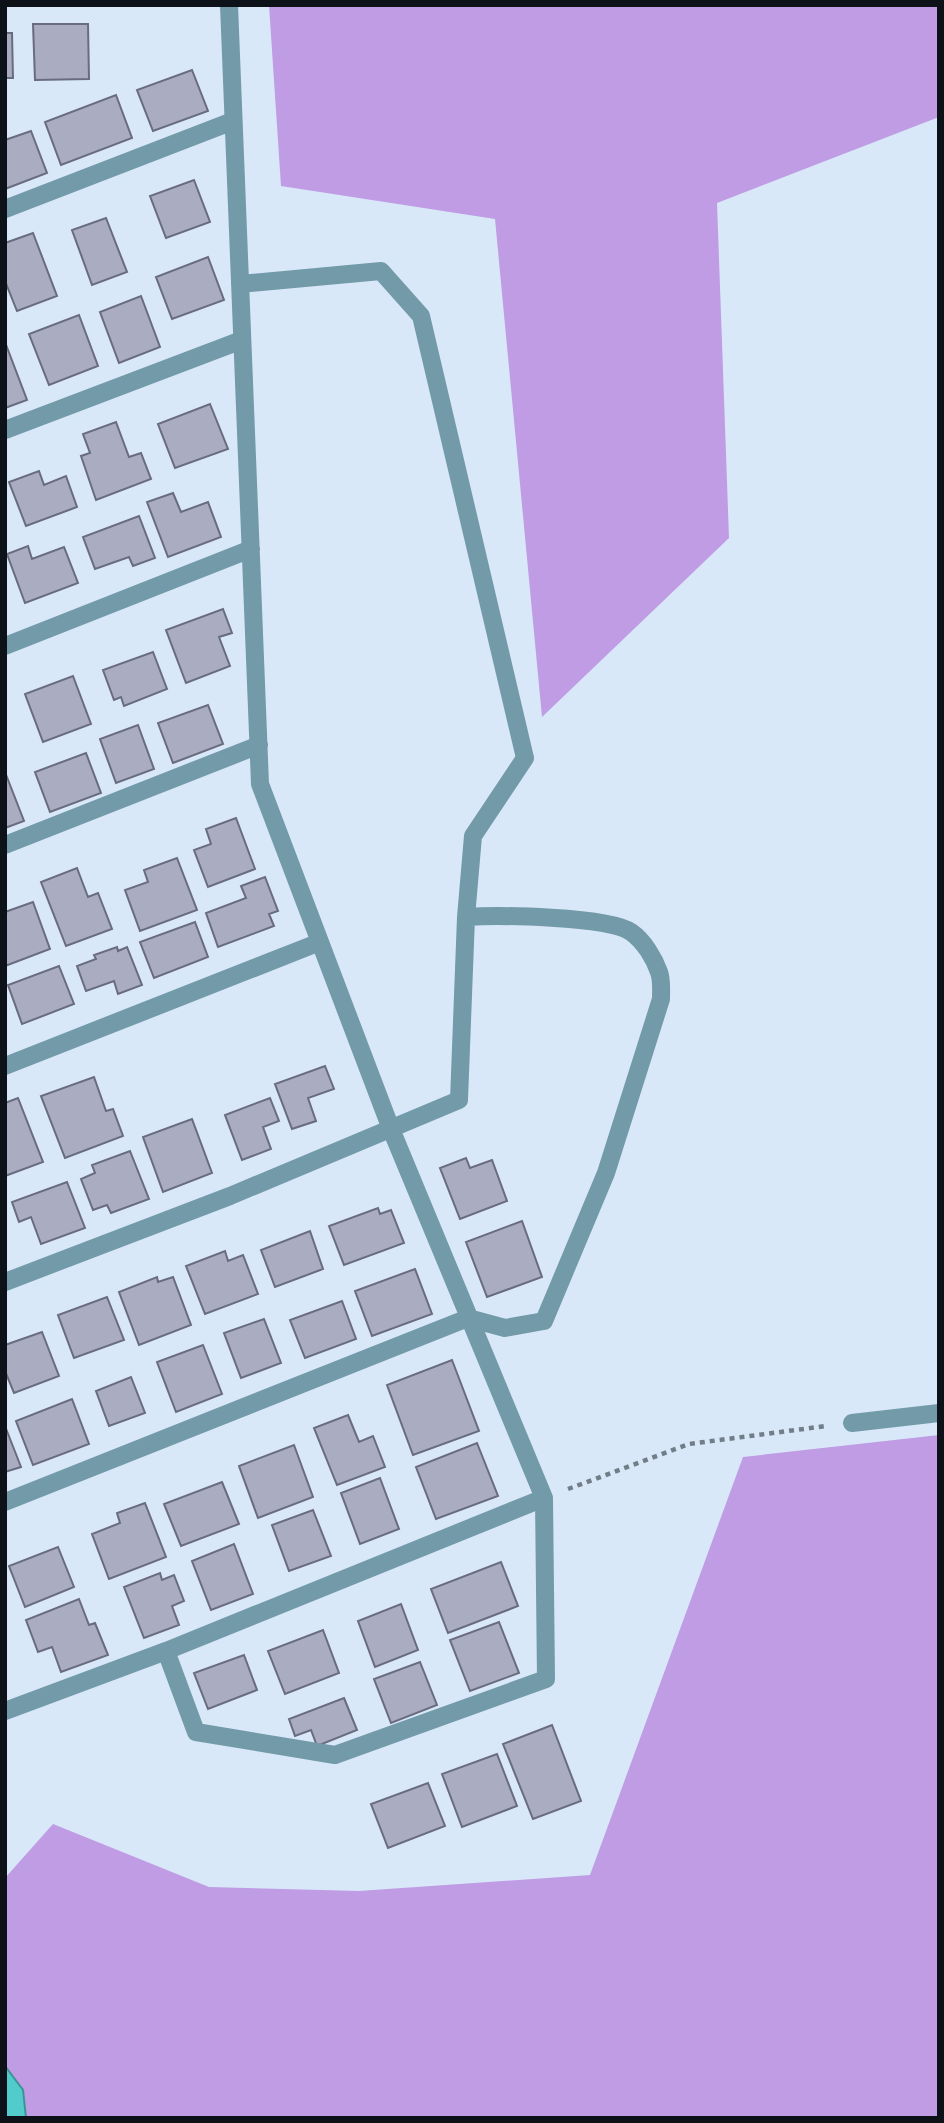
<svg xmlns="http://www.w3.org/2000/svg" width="944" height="2123" font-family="Poppins,sans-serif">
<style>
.forest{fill:#bf9ce3}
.water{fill:#52cbcc;stroke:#3d9496;stroke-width:2}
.building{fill:#aaadc1;stroke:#696c7e;stroke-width:2}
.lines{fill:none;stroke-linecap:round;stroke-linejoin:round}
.path{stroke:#727d88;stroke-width:4.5;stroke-dasharray:5 5;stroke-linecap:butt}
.minor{stroke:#739aa9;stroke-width:18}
</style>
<rect width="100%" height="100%" fill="#d8e8f9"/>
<path class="forest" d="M269 5H939V117L717 203 729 538 542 717 495 219 281 186Z
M939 1435V2118H5V1878L53 1824 209 1887 359 1891 590 1875 743 1457Z"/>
<path class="water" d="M5 2066 23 2090 26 2118H5Z"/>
<path class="building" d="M33 24H88L89 79 35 80Z
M5 33H12L13 78H5Z
M192 70 208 111 153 131 137 90Z
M116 95 132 138 61 165 45 122Z
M31 131 47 173 5 189V140Z
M194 180 210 222 166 238 150 196Z
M106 218 127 272 92 285 72 230Z
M33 233 57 296 17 311 5 281V243Z
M208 257 224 300 172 319 156 277Z
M141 296 160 347 119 363 100 312Z
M79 315 98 366 49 385 29 334Z
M5 342 27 400 5 408Z
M210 404 228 449 175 468 158 424Z
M116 422 129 457 141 453 151 479 96 500 81 456 90 453 83 434Z
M39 471 44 485 66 476 77 507 26 526 9 482Z
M173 493 181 512 208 502 221 537 168 557 147 502Z
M139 516 155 558 133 566 129 557 95 569 83 537Z
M28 546 32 559 64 547 78 583 25 603 7 554Z
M223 609 232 633 219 637 230 666 186 683 166 630Z
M153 652 167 689 124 706 121 697 114 700 103 670Z
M73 676 91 724 43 742 25 694Z
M208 705 223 744 173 763 158 723Z
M138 725 154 769 116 783 100 739Z
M86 753 101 793 50 812 35 772Z
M5 772 24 821 5 828Z
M236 818 255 869 208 887 194 850 211 844 206 829Z
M177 858 197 910 140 931 125 890 148 882 144 870Z
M77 868 88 897 98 893 112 929 66 946 41 882Z
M265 877 278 911 269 914 274 926 218 947 206 913 246 898 241 886Z
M33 902 50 949 5 966V912Z
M195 922 208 957 154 978 140 942Z
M117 947 118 951 127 947 142 985 118 994 114 981 86 991 77 966 96 959 94 955Z
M59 966 74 1004 22 1024 8 985Z
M325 1066 334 1089 308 1098 316 1121 292 1129 275 1084Z
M94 1077 106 1111 113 1109 123 1136 65 1158 41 1096Z
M18 1098 43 1162 5 1176V1103Z
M270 1098 279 1121 263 1127 271 1149 242 1160 225 1115Z
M192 1119 212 1173 163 1192 143 1137Z
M130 1151 149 1199 111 1213 107 1205 93 1210 81 1179 95 1173 92 1165Z
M466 1158 470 1168 492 1160 507 1201 460 1219 440 1168Z
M67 1182 85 1228 41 1244 31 1217 19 1222 12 1202Z
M378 1208 380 1214 391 1210 404 1243 344 1265 329 1226Z
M522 1221 542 1277 487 1297 466 1242Z
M310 1231 323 1269 275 1287 261 1250Z
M225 1251 228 1261 243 1255 258 1294 205 1314 186 1266Z
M415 1269 432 1314 372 1336 355 1291Z
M157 1277 158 1282 173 1277 191 1325 139 1345 119 1292Z
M107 1297 124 1340 74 1358 58 1315Z
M342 1301 356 1339 305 1358 290 1320Z
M264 1319 281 1363 241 1378 224 1333Z
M42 1332 59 1376 14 1393 5 1371V1345Z
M203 1345 222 1394 176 1412 157 1362Z
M452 1360 479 1431 413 1455 387 1385Z
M131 1377 145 1413 109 1426 96 1391Z
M72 1399 89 1444 33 1465 16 1421Z
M348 1415 359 1442 373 1436 385 1467 337 1485 314 1428Z
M5 1426 21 1467 5 1472Z
M477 1443 498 1496 436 1519 416 1467Z
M294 1445 313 1497 258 1518 239 1466Z
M380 1478 399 1529 360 1544 341 1493Z
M222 1482 239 1524 181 1546 164 1504Z
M145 1503 166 1557 109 1579 92 1534 120 1523 117 1513Z
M313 1510 331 1556 289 1571 272 1525Z
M234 1544 253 1594 211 1610 192 1561Z
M58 1547 74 1587 25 1607 9 1566Z
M501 1562 518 1606 448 1633 431 1589Z
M160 1573 162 1580 174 1575 184 1601 172 1606 179 1625 144 1638 124 1587Z
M79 1599 89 1625 95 1623 108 1655 61 1672 52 1647 38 1652 26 1620Z
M401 1604 418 1650 375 1667 358 1621Z
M499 1622 519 1673 470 1691 450 1640Z
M323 1630 339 1673 285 1694 268 1651Z
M244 1655 257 1690 208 1709 194 1673Z
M420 1662 437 1705 391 1723 374 1679Z
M344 1698 357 1730 317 1746 311 1730 295 1736 289 1719Z
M552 1725 581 1801 533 1819 503 1744Z
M497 1754 517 1806 462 1827 442 1774Z
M428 1783 445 1826 388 1848 371 1804Z"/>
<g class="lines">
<path class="path" d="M568 1489 689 1444 826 1426"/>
<path class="minor" d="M5 209 233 121
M5 430 242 340
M5 646 251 549
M5 845 259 745
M5 1066 320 942
M5 1282 230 1196 459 1100 466 917 473 836 525 758 421 316 381 271 240 284
M852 1423 939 1413
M5 1502 468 1318 505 1328 544 1321 606 1173 661 999C661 990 662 980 659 972 654 958 644 941 631 932 608 916 497 915 466 917
M166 1651 196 1732 335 1755 546 1679 544 1498 391 1129 260 784 229 5
M5 1711 166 1651 544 1498"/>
</g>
<rect width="944" height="2123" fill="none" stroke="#0d1218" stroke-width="14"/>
</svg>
